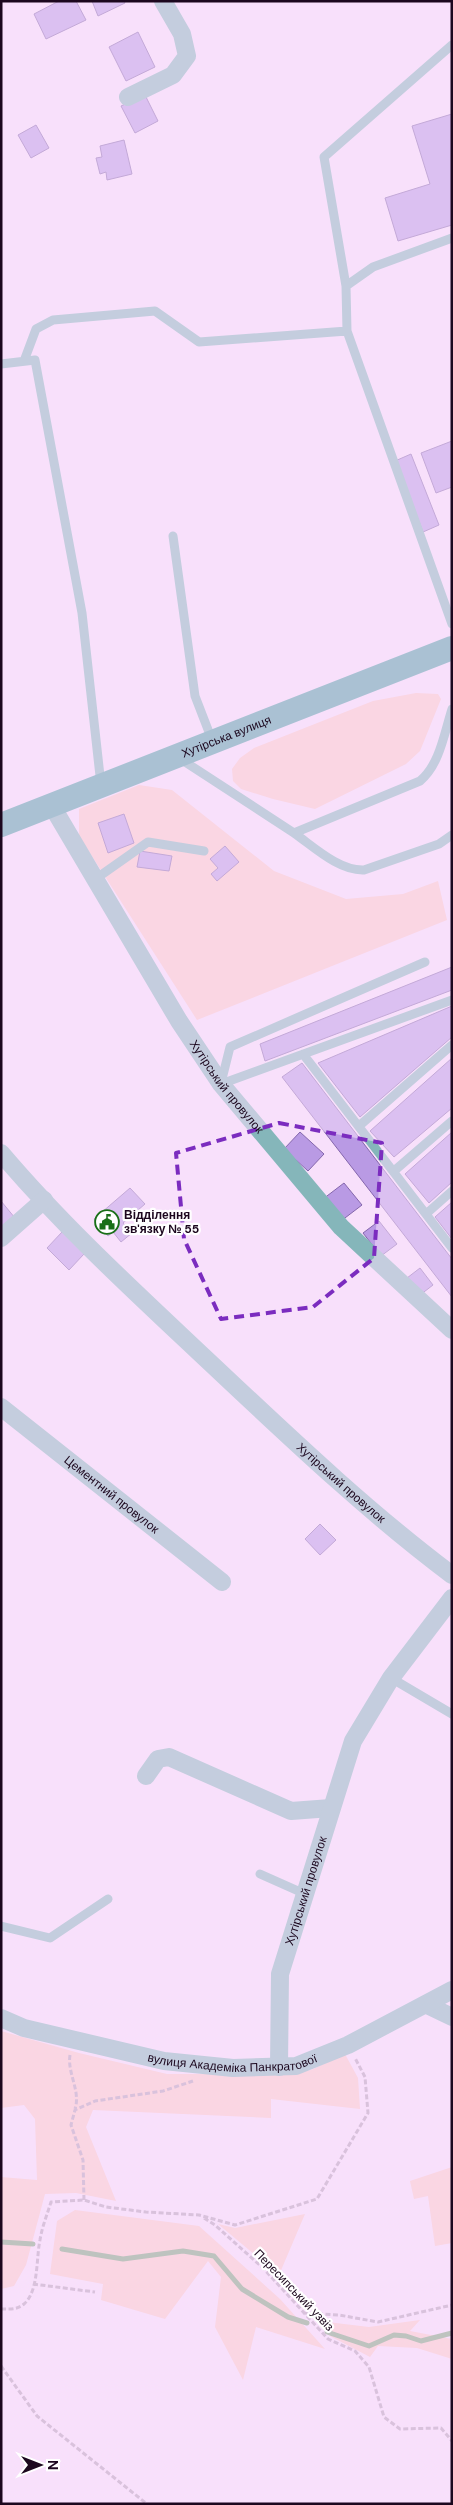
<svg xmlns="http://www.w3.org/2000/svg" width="453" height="2505" font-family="'DM Sans',sans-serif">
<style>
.green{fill:#fdc9c5}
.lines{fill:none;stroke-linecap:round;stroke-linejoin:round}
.stream{stroke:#789f76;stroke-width:5}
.building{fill:#b99ae4;stroke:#8466ac}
.path{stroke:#b49db7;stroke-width:3;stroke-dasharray:5 2.5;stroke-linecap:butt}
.lane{stroke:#85b6ba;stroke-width:9}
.street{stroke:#85b6ba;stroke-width:18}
.secondary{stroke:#4c9ca3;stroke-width:24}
.marked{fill:none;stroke:#7b2cbf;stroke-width:4;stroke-dasharray:10 6;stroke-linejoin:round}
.labels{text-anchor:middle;stroke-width:4.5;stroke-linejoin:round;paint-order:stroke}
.street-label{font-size:12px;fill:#1c071e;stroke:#fff}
.poi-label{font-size:12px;font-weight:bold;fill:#1c071e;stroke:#fff;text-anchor:start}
</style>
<rect width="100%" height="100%" fill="#f8e0fb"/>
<path class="green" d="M416 693 438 694 441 699 420 751 406 764 315 809 273 799 241 789 233 781 232 769 240 758 254 748 373 701Z
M139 785 172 790 274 871 346 899 403 894 438 881 447 920 197 1020 79 836V809Z
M1 2031 79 2053 167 2074H273L311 2070 345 2054 358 2078 360 2109 271 2099V2118L93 2110 86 2127 116 2201 76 2193 45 2194 26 2265 14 2286 1 2289V2177L37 2180 35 2119 24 2105 1 2108Z
M452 2167V2243L435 2246 428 2196 414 2199 410 2181Z
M75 2210 199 2226 280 2299 325 2349 256 2327 243 2380 215 2327 221 2277 208 2261 165 2319 101 2300 103 2284 50 2274 57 2221Z
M305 2214 279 2275 218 2224 235 2228Z
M420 2320 410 2331 452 2339V2359L417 2348 378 2346 370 2357 330 2336 319 2321 369 2327Z"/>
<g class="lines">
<path class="stream" d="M1 2242 33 2244
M62 2249 123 2259 183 2251 214 2256 242 2289 288 2317 307 2323
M327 2332 369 2346 394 2335 406 2336 421 2341 452 2333"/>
</g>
<path class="building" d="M59 1H76L86 20 46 39 34 14Z
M92 1H124L125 3 98 16Z
M138 32 155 67 126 81 109 47Z
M145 95 158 121 135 133 121 106Z
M452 114V225L398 241 385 198 430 184 412 126Z
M36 125 49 148 31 158 18 135Z
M124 140 132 174 107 180 106 172 100 174 96 158 102 157 100 146Z
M452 441V487L436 493 421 453Z
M411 454 439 525 423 532 395 461Z
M124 814 134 843 108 853 98 823Z
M225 846 239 862 217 881 211 874 218 868 210 859Z
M140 851 172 856 169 871 137 867Z
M452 967V990L265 1061 260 1044Z
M452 1006V1037L360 1117 318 1063Z
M452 1058V1108L394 1157 370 1131Z
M302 1063 452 1259V1297L282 1077Z
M300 1132 324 1154 308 1171 284 1149Z
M452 1132V1182L429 1203 405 1174Z
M344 1183 362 1205 341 1221 323 1199Z
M130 1188 145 1204 123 1223 132 1233 121 1242 113 1232 108 1236 94 1219Z
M1 1201 15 1218 1 1229Z
M452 1202V1239L435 1217Z
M379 1221 397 1244 381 1256 363 1233Z
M62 1232 84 1254 69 1270 47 1248Z
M420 1268 433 1285 420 1295 407 1278Z
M320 1524 336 1540 320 1555 305 1539Z"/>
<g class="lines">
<path class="path" d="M70 2055C67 2073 81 2091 75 2109
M84 2200 83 2160 71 2125 75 2110 95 2101 163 2091 193 2081
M204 2218 215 2225 263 2268 328 2339 355 2351 369 2367 384 2417 400 2429 441 2428 452 2441
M33 2284 95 2292
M1 2309C9 2309 17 2310 24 2304 39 2291 36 2258 40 2240 42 2227 47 2215 51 2202L84 2200 106 2207 146 2212 199 2215 235 2225 317 2199 368 2113 365 2077 355 2058
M303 2313 339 2315 378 2322 452 2305
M1 2366 37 2416 147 2504"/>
<path class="lane" d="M346 286 373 267 452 238
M347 331 346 286 324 157 452 45
M24 361 36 329 53 320 155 311 199 342 347 331 452 624
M1 364 35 360 82 613 101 785
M173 536 195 696 212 740
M179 758 294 833 420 781C440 764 444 734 452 709
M294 833C314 847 339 871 364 870L439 844 452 835
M94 880 148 842 204 851
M303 1054 452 1248
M221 1083 230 1047 425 962
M221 1084 452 1000
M359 1126 452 1045
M394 1171 452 1121
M426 1214 452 1191
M391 1678 452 1714
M260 1874 305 1894
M1 1926 50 1938 108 1899"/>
<g class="street">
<path d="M128 97 173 75 187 56 182 34 163 1"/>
<path id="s1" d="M52 806 179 1021 221 1084 341 1227 452 1330"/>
<path id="s2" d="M1 1153C63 1226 135 1292 204 1357 284 1432 364 1509 452 1575"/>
<path d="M1 1238 44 1200"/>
<path id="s3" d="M1 1407 222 1582"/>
<path d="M146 1776 158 1759 169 1757 291 1811 331 1808"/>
<path d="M427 2005 452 2017"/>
<path id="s4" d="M1 2018 24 2028 164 2061 233 2068 296 2066 348 2045 452 1990"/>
<path id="s5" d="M279 2067 280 1974 353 1741 391 1678 452 1598"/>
</g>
<path class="secondary" id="s6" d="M1 825 452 648"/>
</g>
<path d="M0 0H453V2505H0ZM279 1123 382 1143 374 1258 313 1307 221 1319 184 1239 176 1153Z" fill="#f8e0fb" fill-opacity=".55" fill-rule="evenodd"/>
<path class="marked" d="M279 1123 382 1143 374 1258 313 1307 221 1319 184 1239 176 1153Z"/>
<defs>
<g id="civic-ring" transform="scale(1.25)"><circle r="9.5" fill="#fff" stroke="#196f18" stroke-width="1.5"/><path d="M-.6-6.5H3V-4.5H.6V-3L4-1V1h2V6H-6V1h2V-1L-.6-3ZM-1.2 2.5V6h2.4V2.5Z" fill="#196f18"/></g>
</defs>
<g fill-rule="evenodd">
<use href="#civic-ring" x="107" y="1222"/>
</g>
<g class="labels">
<g class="street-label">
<text dy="4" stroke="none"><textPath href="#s6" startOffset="242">Хутірська вулиця</textPath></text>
<text dy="4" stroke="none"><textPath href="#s1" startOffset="331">Хутірський провулок</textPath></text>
<text dy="4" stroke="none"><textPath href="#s2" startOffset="474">Хутірський провулок</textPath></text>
<text dy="4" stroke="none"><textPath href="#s3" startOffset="141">Цементний провулок</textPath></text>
<text dy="4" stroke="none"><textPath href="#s5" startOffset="180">Хутірський провулок</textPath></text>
<text dy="4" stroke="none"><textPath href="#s4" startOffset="238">вулиця Академіка Панкратової</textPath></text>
<text transform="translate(294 2290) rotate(46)" y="4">Пересипський узвіз</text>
</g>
<g class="poi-label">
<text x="124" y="1219">Відділення<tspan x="124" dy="14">зв'язку № 55</tspan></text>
</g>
</g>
<rect width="453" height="2505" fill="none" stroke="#1c071e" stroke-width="5"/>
<g transform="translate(40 2465) rotate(90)" stroke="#ffffff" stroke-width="4" paint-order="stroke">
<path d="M0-4L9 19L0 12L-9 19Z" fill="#1c071e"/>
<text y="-8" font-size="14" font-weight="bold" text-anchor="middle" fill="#1c071e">N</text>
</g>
</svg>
